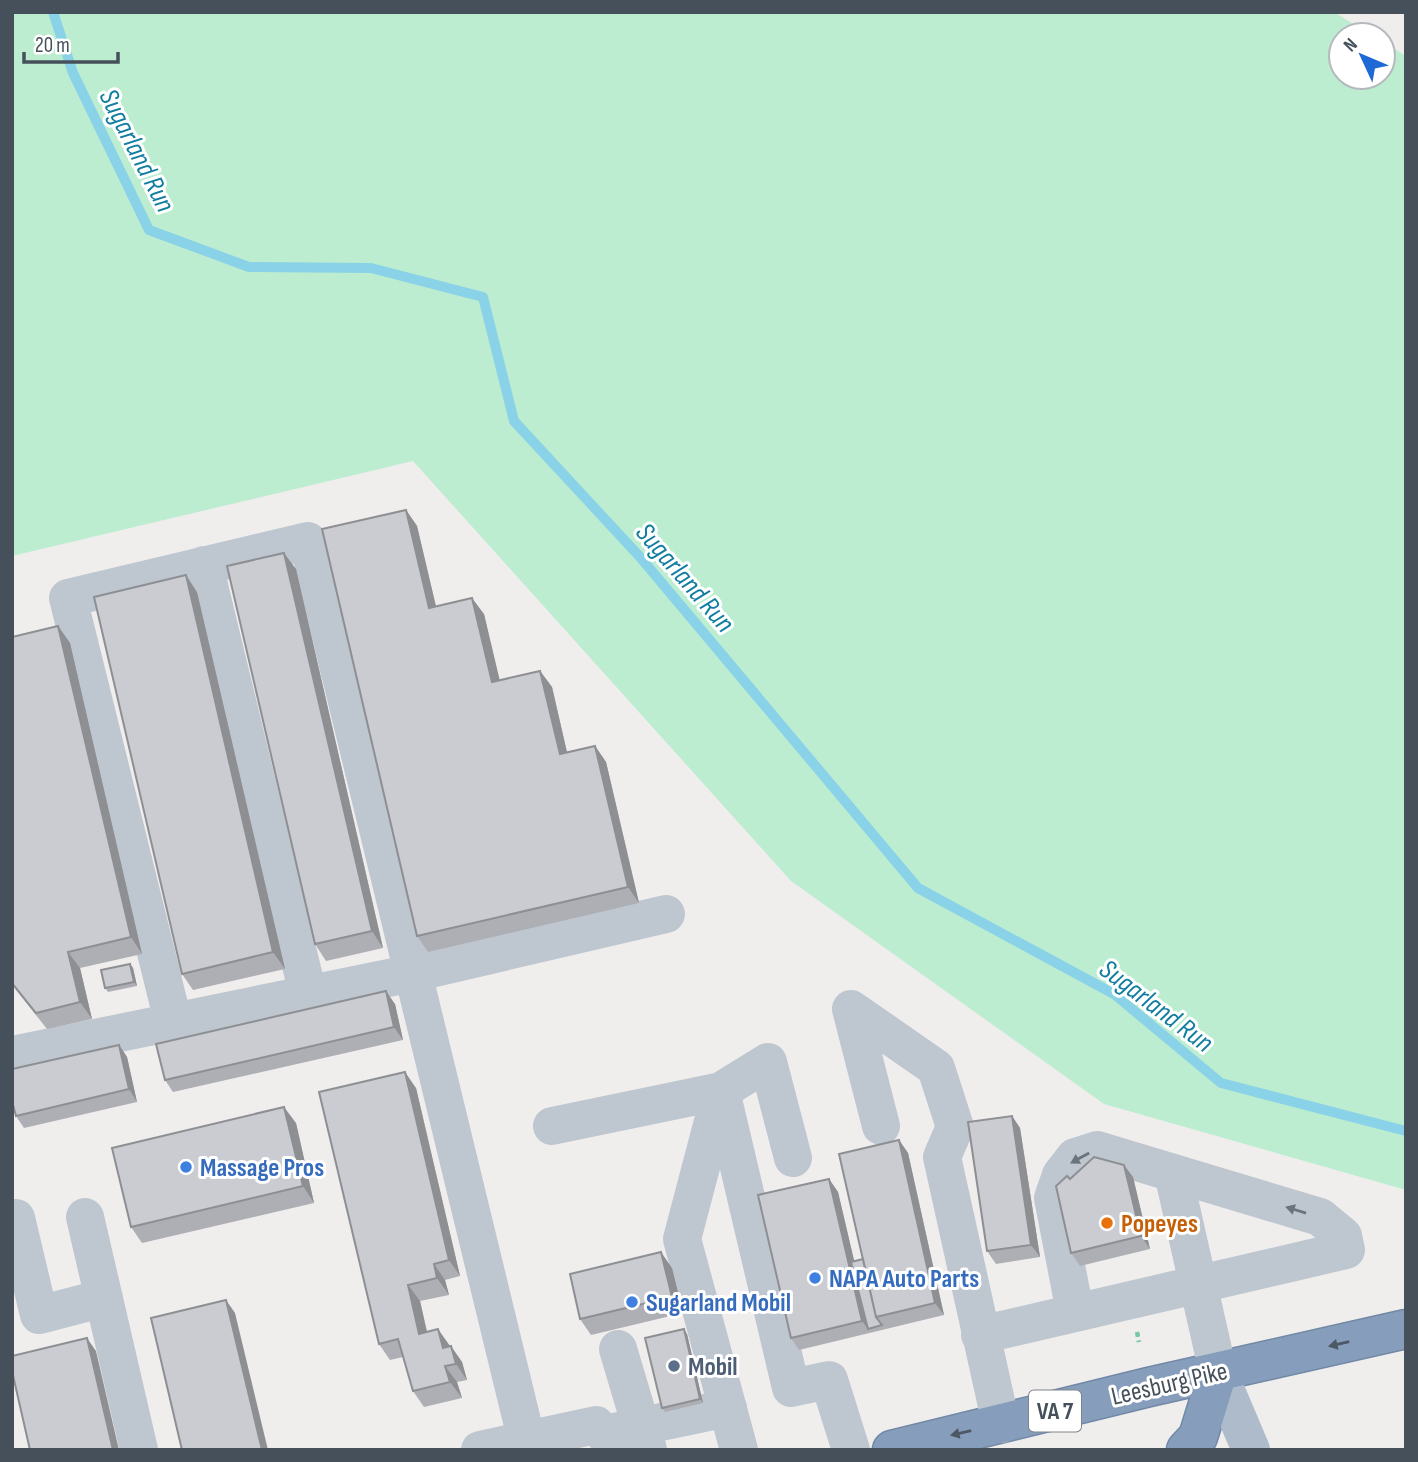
<svg xmlns="http://www.w3.org/2000/svg" width="1418" height="1462" font-family="'Sofia Sans Condensed',sans-serif">
<style>
.green{fill:#bcedd0}
.lines{fill:none;stroke-linecap:round;stroke-linejoin:round}
.stream{stroke:#8ad2e8;stroke-width:10}
.highway-casing{stroke:#7189a6;stroke-width:41}
.path{stroke:#75c9a3;stroke-width:4.5;stroke-dasharray:5 3.5;stroke-linecap:butt}
.minor{stroke:#bec7cf;stroke-width:38}
.major{stroke:#adbbcb;stroke-width:38}
.highway{stroke:#869ebb;stroke-width:38}
.wall{fill:#aeafb5}
.shaded-wall{fill:#8d8f93}
.building{fill:#caccd2;stroke:#8d8f93;stroke-width:2}
.oneway{fill:#6a747d}
.oneway2{fill:#4c5864}
.shop-dot{fill:#3f7fe0;stroke:#fff;stroke-width:2.5}
.food-dot{fill:#e8710a;stroke:#fff;stroke-width:2.5}
.service-dot{fill:#5c6f8a;stroke:#fff;stroke-width:2.5}
.labels{text-anchor:middle;stroke-width:6;stroke-linejoin:round;paint-order:stroke}
.shield{fill:#fff;stroke:#7e848c;stroke-width:2}
.shield-label{font-size:24px;font-weight:bold;fill:#46505a}
.shop-label{font-size:26px;font-weight:bold;fill:#366cbe;stroke:#fff;text-anchor:start}
.food-label{font-size:26px;font-weight:bold;fill:#c56008;stroke:#fff;text-anchor:start}
.service-label{font-size:26px;font-weight:bold;fill:#4e5e75;stroke:#fff;text-anchor:start}
.street-label{font-size:26px;fill:#46505a;stroke:#fff}
.water-label{font-size:28px;font-style:italic;fill:#117ea1;stroke:#fff}
</style>
<rect width="100%" height="100%" fill="#f0eded"/>
<path class="green" d="M12 12H1334L1371 35H1341V77H1383V42L1406 56V1190L1104 1104 791 881 413 461 12 556Z"/>
<g class="lines">
<path class="stream" d="M53 12 73 73 149 230 249 267 371 268 483 297 514 421 640 557 918 888 1114 994 1221 1083 1406 1131"/>
<g class="highway-casing">
<path id="highway" d="M892 1450 1149 1387 1406 1329
M1186 1450 1198 1437 1218 1372"/>
</g>
<path class="path" d="M1137 1332 1139 1342"/>
<path class="minor" d="M204 565 308 994
M173 1021 68 598 308 541 529 1450
M12 1055 413 973 666 914
M552 1126 721 1091 682 1239 739 1450
M881 1126 851 1009 936 1068 955 1127 942 1157 1001 1424
M793 1158 768 1062 721 1091 791 1388 829 1380 851 1450
M1173 1173 1218 1372
M85 1217 139 1450
M16 1218 39 1315 104 1298
M980 1335 1346 1250 1343 1236 1320 1217 1097 1150 1075 1157 1061 1175 1053 1198 1075 1312
M618 1349 648 1450
M480 1450 596 1425 604 1434 728 1408"/>
<path class="major" d="M1218 1372 1251 1450"/>
<use href="#highway" class="highway"/>
</g>
<path class="wall" d="M406 510 417 526 436 606 484 614 499 680 540 671 552 687 567 752 595 746 606 762 639 903 428 952 417 936Z
M296 569 383 948 326 961 315 944Z
M197 592 285 969 193 990 182 974Z
M58 626 70 643 142 954 80 968 92 1019 47 1029 12 985V637Z
M130 964 133 968 137 986 108 992 105 988Z
M395 1004 403 1040 173 1092 165 1080Z
M119 1045 127 1057 137 1102 24 1128 16 1116Z
M416 1088 460 1276 445 1280 449 1295 420 1301 427 1332 450 1346 462 1362 467 1380 457 1382 462 1398 424 1407 413 1391 403 1357 390 1360 379 1344Z
M1012 1116 1020 1128 1040 1257 996 1264 987 1251Z
M296 1123 314 1203 142 1243 131 1227Z
M899 1140 908 1153 944 1315 799 1350 791 1338 829 1179 838 1192 854 1261 863 1259Z
M1124 1165 1133 1177 1150 1249 1080 1266 1071 1253 1070 1179Z
M672 1268 683 1313 591 1335 580 1319Z
M687 1334 703 1403 665 1412 662 1408Z"/>
<path class="shaded-wall" d="M406 510 417 526 440 624 429 608Z
M284 553 296 569 383 948 372 931Z
M186 575 197 592 285 969 273 952Z
M472 598 484 614 504 698 492 682Z
M58 626 70 643 142 954 131 937Z
M540 671 552 687 571 770 560 754Z
M595 746 606 762 639 903 628 887Z
M68 952 80 968 92 1019 80 1002Z
M130 964 133 968 137 986 134 982Z
M386 991 395 1004 403 1040 394 1027Z
M119 1045 127 1057 137 1102 129 1089Z
M405 1072 416 1088 460 1276 449 1260Z
M284 1107 296 1123 314 1203 303 1186Z
M1012 1116 1020 1128 1040 1257 1031 1245Z
M899 1140 908 1153 944 1315 935 1303Z
M1124 1165 1133 1177 1150 1249 1141 1236Z
M829 1179 838 1192 870 1328 868 1329 862 1321Z
M661 1252 672 1268 683 1313 672 1297Z
M434 1264 445 1280 449 1295 437 1278Z
M408 1285 420 1301 431 1350 419 1334Z
M226 1300 235 1313 268 1450H262Z
M438 1329 450 1346 443 1348Z
M684 1329 687 1334 703 1403 700 1399Z
M87 1338 96 1351 119 1450H113Z
M451 1346 462 1362 467 1380 456 1364Z
M445 1366 457 1382 462 1398 450 1382Z"/>
<path class="building" d="M406 510 429 608 472 598 492 682 540 671 560 754 595 746 628 887 417 936 322 529Z
M284 553 372 931 315 944 227 566Z
M186 575 273 952 182 974 94 597Z
M58 626 131 937 68 952 80 1002 36 1013 12 983V637Z
M130 964 134 982 105 988 101 970Z
M386 991 394 1027 165 1080 156 1044Z
M119 1045 129 1089 16 1116 12 1101V1069Z
M405 1072 449 1260 434 1264 437 1278 408 1285 419 1334 438 1329 443 1348 451 1346 456 1364 445 1366 450 1382 413 1391 398 1339 379 1344 319 1092Z
M284 1107 303 1186 131 1227 112 1148Z
M1012 1116 1031 1245 987 1251 968 1122Z
M899 1140 935 1303 876 1317 839 1154Z
M1094 1157 1124 1165 1141 1236 1071 1253 1056 1186 1067 1176 1070 1179Z
M829 1179 862 1321 791 1338 758 1195Z
M661 1252 672 1297 580 1319 570 1274Z
M863 1259 876 1317 882 1325 868 1329 851 1262Z
M226 1300 262 1450H182L151 1318Z
M684 1329 700 1399 662 1408 645 1338Z
M87 1338 113 1450H30L12 1371V1356Z"/>
<defs><path id="oneway-solid" d="M-6-.8H1V-3.2L6.5 0L1 3.2V.8H-6Z" transform="scale(1.75)"/></defs>
<g class="oneway">
<use href="#oneway-solid" transform="translate(1080 1158) rotate(151)"/>
<use href="#oneway-solid" transform="translate(1296 1210) rotate(-163)"/>
</g>
<g class="oneway2">
<use href="#oneway-solid" transform="translate(1339 1344) rotate(167)"/>
<use href="#oneway-solid" transform="translate(961 1433) rotate(167)"/>
</g>
<g class="shop-dot">
<circle cx="186" cy="1167" r="7"/>
<circle cx="815" cy="1278" r="7"/>
<circle cx="632" cy="1302" r="7"/>
</g>
<circle class="food-dot" cx="1107" cy="1223" r="7"/>
<circle class="service-dot" cx="674" cy="1366" r="7"/>
<g class="labels">
<rect class="shield" x="1029" y="1390.5" width="52" height="41" rx="5"/>
<g class="shield-label">
<text x="1055" y="1419">VA 7</text>
</g>
<g class="shop-label">
<text x="200" y="1176">Massage Pros</text>
<text x="829" y="1287">NAPA Auto Parts</text>
<text x="646" y="1311">Sugarland Mobil</text>
</g>
<g class="food-label">
<text x="1121" y="1232">Popeyes</text>
</g>
<g class="service-label">
<text x="688" y="1375">Mobil</text>
</g>
<g class="street-label">
<text transform="translate(1169 1383) rotate(-13)" y="9">Leesburg Pike</text>
</g>
<g class="water-label">
<text transform="translate(138 150) rotate(63)" y="10">Sugarland Run</text>
<text transform="translate(686 577) rotate(49)" y="10">Sugarland Run</text>
<text transform="translate(1157 1005) rotate(37)" y="10">Sugarland Run</text>
</g>
</g>
<rect width="1418" height="1462" fill="none" stroke="#46505a" stroke-width="28"/>
<g transform="translate(1362 56) rotate(314)"><circle r="33" fill="#ffffff" stroke="#b5b9bd" stroke-width="2"/>
<path d="M0-5L12 26L0 18L-12 26Z" fill="#1f69d7"/>
<text y="-10" font-size="19" font-weight="bold" text-anchor="middle" fill="#46505a">N</text>
</g>
<path d="M24 52v10h94v-10" fill="none" stroke="#46505a" stroke-width="3.5"/>
<text x="35" y="52" font-size="21" fill="#46505a" stroke="#ffffff" stroke-width="5" paint-order="stroke">20 m</text>
</svg>
